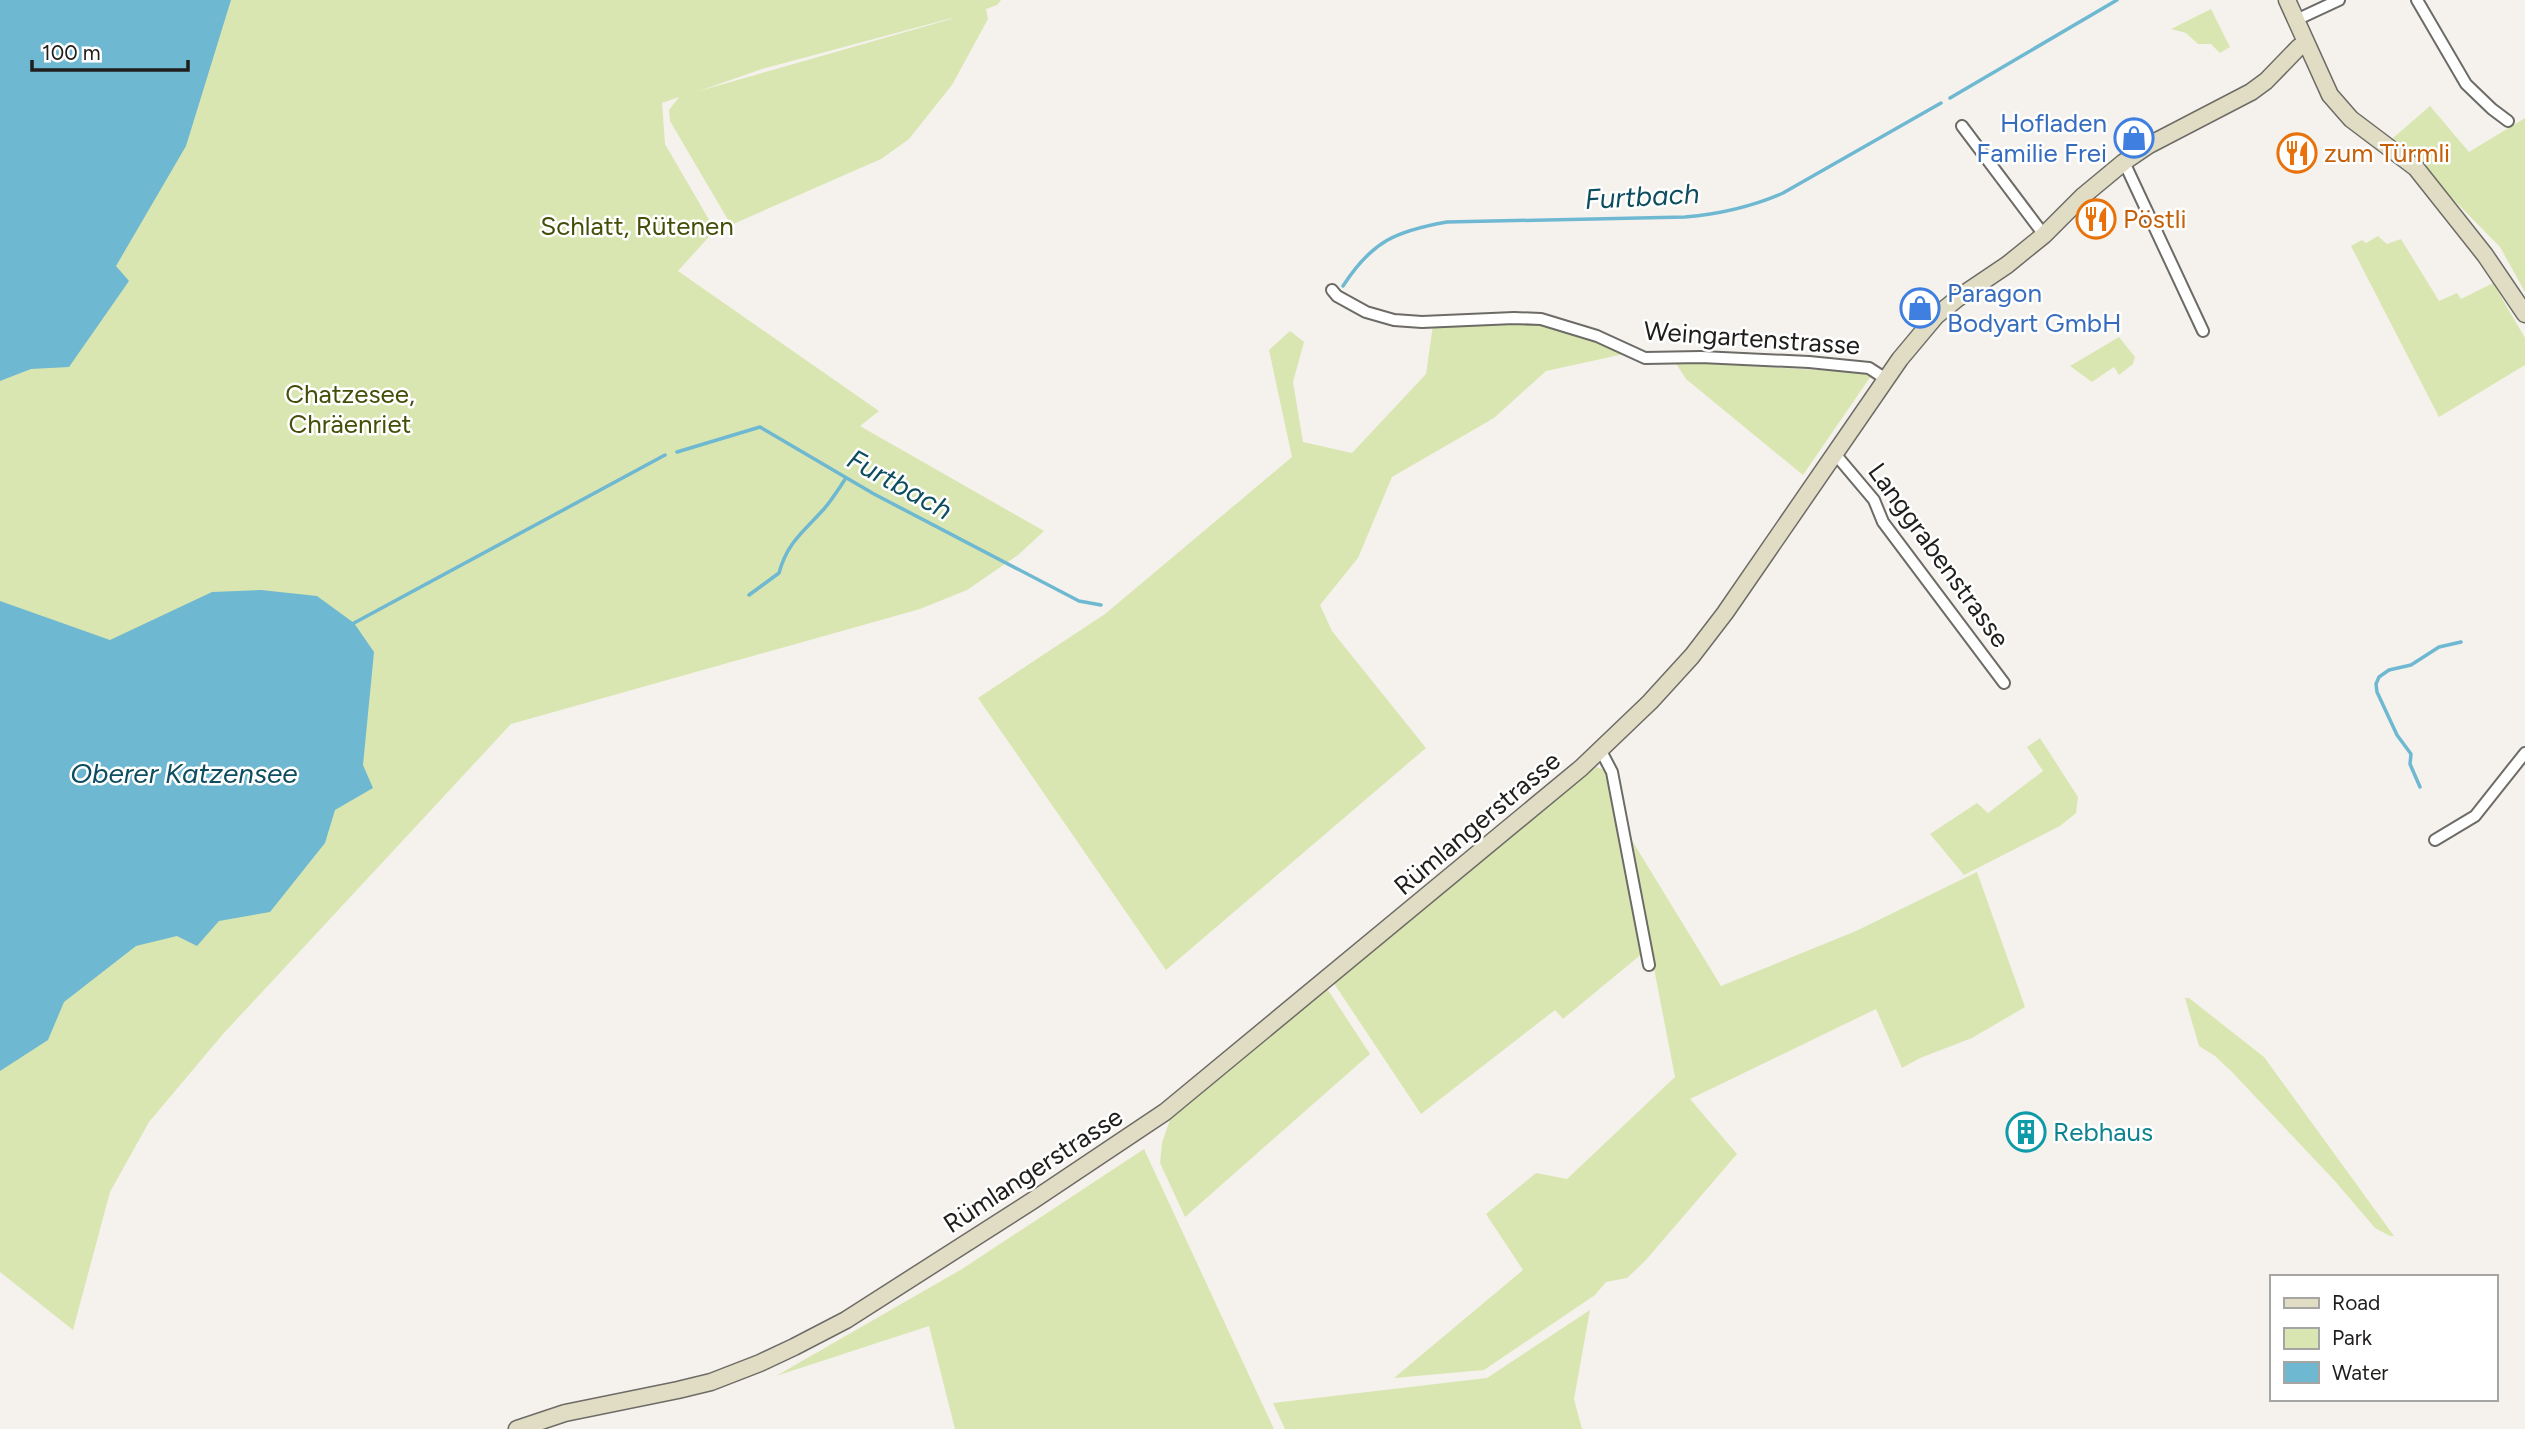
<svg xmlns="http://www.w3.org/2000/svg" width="2525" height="1429" font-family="Figtree,sans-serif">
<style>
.green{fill:#d9e6b1;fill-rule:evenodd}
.water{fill:#6fb8d1}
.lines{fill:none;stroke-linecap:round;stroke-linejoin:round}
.stream{stroke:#6fb8d1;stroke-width:3.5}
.street-casing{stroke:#6d6b66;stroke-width:14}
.secondary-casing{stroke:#6d6b66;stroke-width:19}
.street{stroke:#fff;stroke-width:10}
.secondary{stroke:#e1ddc4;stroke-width:16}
.labels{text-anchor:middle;stroke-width:5;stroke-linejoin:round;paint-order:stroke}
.shop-label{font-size:26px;fill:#366cbe;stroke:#fff;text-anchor:end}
.food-label{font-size:26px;fill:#c56008;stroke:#fff;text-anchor:start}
.park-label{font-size:26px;fill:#444e08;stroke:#fff}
.street-label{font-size:26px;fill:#1f1e1c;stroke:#fff}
.culture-label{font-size:26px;fill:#0d838f;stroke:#fff;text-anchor:start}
.water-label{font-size:28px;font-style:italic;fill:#0e4d5f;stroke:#fff}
</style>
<rect width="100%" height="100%" fill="#f5f2ed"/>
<path class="green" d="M0 0H1001L997 5 986 9 988 19 952 85 909 139 881 159 731 225 670 121 669 110 679 97 662 103 665 144 715 230 678 271 879 411 860 426 1044 531 1018 555 967 590 920 609 511 724 223 1034 149 1122 110 1192 73 1330 0 1272ZM952 18 951 19 699 91 762 69Z
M2211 9 2230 47 2220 53 2211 44H2198L2186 33 2171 29Z
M2430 106 2469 152 2525 118V292L2500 247 2393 138Z
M2378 236 2387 244 2401 239 2439 301 2457 293 2461 299 2493 283 2525 338V365L2439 417 2351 246 2362 240 2366 243Z
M1492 323 1543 324 1594 338 1624 354 1546 371 1494 418 1392 477 1358 558 1320 605 1332 631 1426 748 1166 970 978 698 1105 614 1292 457 1269 350 1290 331 1304 342 1293 382 1303 442 1352 453 1426 374 1433 325Z
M2119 337 2135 357 2133 364 2119 375 2114 367 2092 382 2070 366Z
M1675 362 1873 373 1803 475 1686 379Z
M2040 738 2078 797 2076 813 2060 826 1964 875 1930 834 1977 803 1988 813 2043 771 2027 747Z
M1594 766 1607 771 1644 952 1563 1019 1555 1010 1421 1114 1333 982Z
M1628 834 1721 986 1856 931 1977 872 2025 1007 1972 1038 1920 1058 1902 1068 1876 1009 1690 1099 1737 1154 1645 1261 1627 1278 1606 1282 1595 1295 1484 1370 1394 1378 1523 1270 1486 1214 1536 1173 1567 1179 1675 1077Z
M1326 987 1370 1054 1185 1217 1160 1163 1162 1143 1173 1111Z
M2185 998H2189L2264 1057 2394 1236H2390L2375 1228 2334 1180 2232 1072 2215 1056 2199 1046Z
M1144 1149 1274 1429H955L929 1326 776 1376 962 1269Z
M1590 1310 1574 1399 1582 1429H1285L1273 1403 1487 1378Z"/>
<path class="water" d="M0 0H231L186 146 116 266 129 281 69 367 31 369 0 381Z
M261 590 317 596 354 623 374 652 363 765 373 788 335 810 325 843 270 912 219 921 197 946 177 936 136 946 64 1002 48 1040 0 1071V601L110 640 212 592Z"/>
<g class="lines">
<path class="stream" d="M1950 98 2117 0
M1343 286C1372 241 1396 231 1447 222L1685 217C1720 214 1751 207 1783 193L1941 103
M677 452 760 427 874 494 1079 601 1101 605
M749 595 779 573C787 543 803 532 823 510 832 500 839 488 846 478
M354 623 665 455
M2420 787 2410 764 2411 754 2397 735 2377 692 2376 684 2379 677 2389 670 2411 665 2439 647 2461 642"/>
<g class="street-casing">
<path id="street" d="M2417 0 2466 84 2492 109 2508 121
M2296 20 2339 0
M1962 126 2044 235
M2124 162 2203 331
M1332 290 1337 296 1366 312 1394 320 1422 322 1514 318 1541 319 1597 336 1645 358 1701 357 1809 362 1869 368 1886 379
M1836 455 1874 500 1883 522 2004 683
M1601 751 1612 772 1649 965
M2435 840 2475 816 2525 753"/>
</g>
<g class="secondary-casing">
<path id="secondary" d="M2287 0 2330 95 2351 119 2416 168 2485 255 2525 314
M517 1429 565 1413 678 1390 711 1382 760 1363 794 1347 846 1320 1032 1201 1165 1112 1581 768 1650 702 1692 656 1725 613 1900 359 1936 316 1958 298 2007 265 2044 235 2083 196 2124 162 2149 145 2251 92 2266 81 2299 47 2306 44"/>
</g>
<use href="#street" class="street"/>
<use href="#secondary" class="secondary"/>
</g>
<defs>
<g id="shop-ring" transform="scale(2.0125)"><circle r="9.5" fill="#fff" stroke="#3f7fe0" stroke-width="1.5"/><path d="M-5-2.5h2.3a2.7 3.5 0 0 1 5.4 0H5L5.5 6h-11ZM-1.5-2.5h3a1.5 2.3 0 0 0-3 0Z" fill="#3f7fe0"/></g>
<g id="restaurant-ring" transform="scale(2.0125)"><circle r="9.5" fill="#fff" stroke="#e8710a" stroke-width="1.5"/><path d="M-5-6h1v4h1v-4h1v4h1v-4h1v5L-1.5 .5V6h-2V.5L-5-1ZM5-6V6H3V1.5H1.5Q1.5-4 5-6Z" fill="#e8710a"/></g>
<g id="building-ring" transform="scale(2.0125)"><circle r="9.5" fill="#fff" stroke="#0f9aa8" stroke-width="1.5"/><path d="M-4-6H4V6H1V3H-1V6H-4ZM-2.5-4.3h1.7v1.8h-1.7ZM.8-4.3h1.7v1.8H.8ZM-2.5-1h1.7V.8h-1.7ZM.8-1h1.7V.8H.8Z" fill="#0f9aa8"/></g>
</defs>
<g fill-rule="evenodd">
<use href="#shop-ring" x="2134" y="138"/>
<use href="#restaurant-ring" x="2297" y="153"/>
<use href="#restaurant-ring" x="2096" y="219"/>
<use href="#shop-ring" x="1920" y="308"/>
<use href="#building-ring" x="2026" y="1132"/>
</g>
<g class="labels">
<g class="shop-label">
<text x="2107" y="132">Hofladen<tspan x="2107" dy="30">Familie Frei</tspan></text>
<text x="1947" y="302" text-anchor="start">Paragon<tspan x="1947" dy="30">Bodyart GmbH</tspan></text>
</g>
<g class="food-label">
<text x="2324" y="162">zum Türmli</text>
<text x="2123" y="228">Pöstli</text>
</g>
<g class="park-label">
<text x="637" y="235">Schlatt, Rütenen</text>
<text x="350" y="403">Chatzesee,<tspan x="350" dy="30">Chräenriet</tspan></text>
</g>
<g class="street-label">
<text transform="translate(1752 338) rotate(4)" y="9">Weingartenstrasse</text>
<text transform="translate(1939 555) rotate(54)" y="9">Langgrabenstrasse</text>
<text transform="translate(1477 823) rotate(-40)" y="9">Rümlangerstrasse</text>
<text transform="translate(1033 1170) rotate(-33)" y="9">Rümlangerstrasse</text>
</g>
<g class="culture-label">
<text x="2053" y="1141">Rebhaus</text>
</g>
<g class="water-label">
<text transform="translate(1642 196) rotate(-3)" y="10">Furtbach</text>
<text transform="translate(900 484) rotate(29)" y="10">Furtbach</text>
<text x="184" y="783">Oberer Katzensee</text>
</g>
</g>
<rect x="2270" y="1275" width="228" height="126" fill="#ffffff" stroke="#a5a5a4" stroke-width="2"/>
<rect x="2284" y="1298" width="35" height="10" fill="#e1ddc4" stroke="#a5a5a4" stroke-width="2"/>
<text x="2332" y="1310" font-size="21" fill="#1f1e1c">Road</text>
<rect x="2284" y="1328" width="35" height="21" fill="#d9e6b1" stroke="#a5a5a4" stroke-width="2"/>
<text x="2332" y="1345" font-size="21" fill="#1f1e1c">Park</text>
<rect x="2284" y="1362" width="35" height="21" fill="#6fb8d1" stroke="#a5a5a4" stroke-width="2"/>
<text x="2332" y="1380" font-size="21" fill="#1f1e1c">Water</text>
<path d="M32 60v10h156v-10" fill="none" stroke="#1f1e1c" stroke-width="3.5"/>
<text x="42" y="60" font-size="21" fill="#1f1e1c" stroke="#ffffff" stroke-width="5" paint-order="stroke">100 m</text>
</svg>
